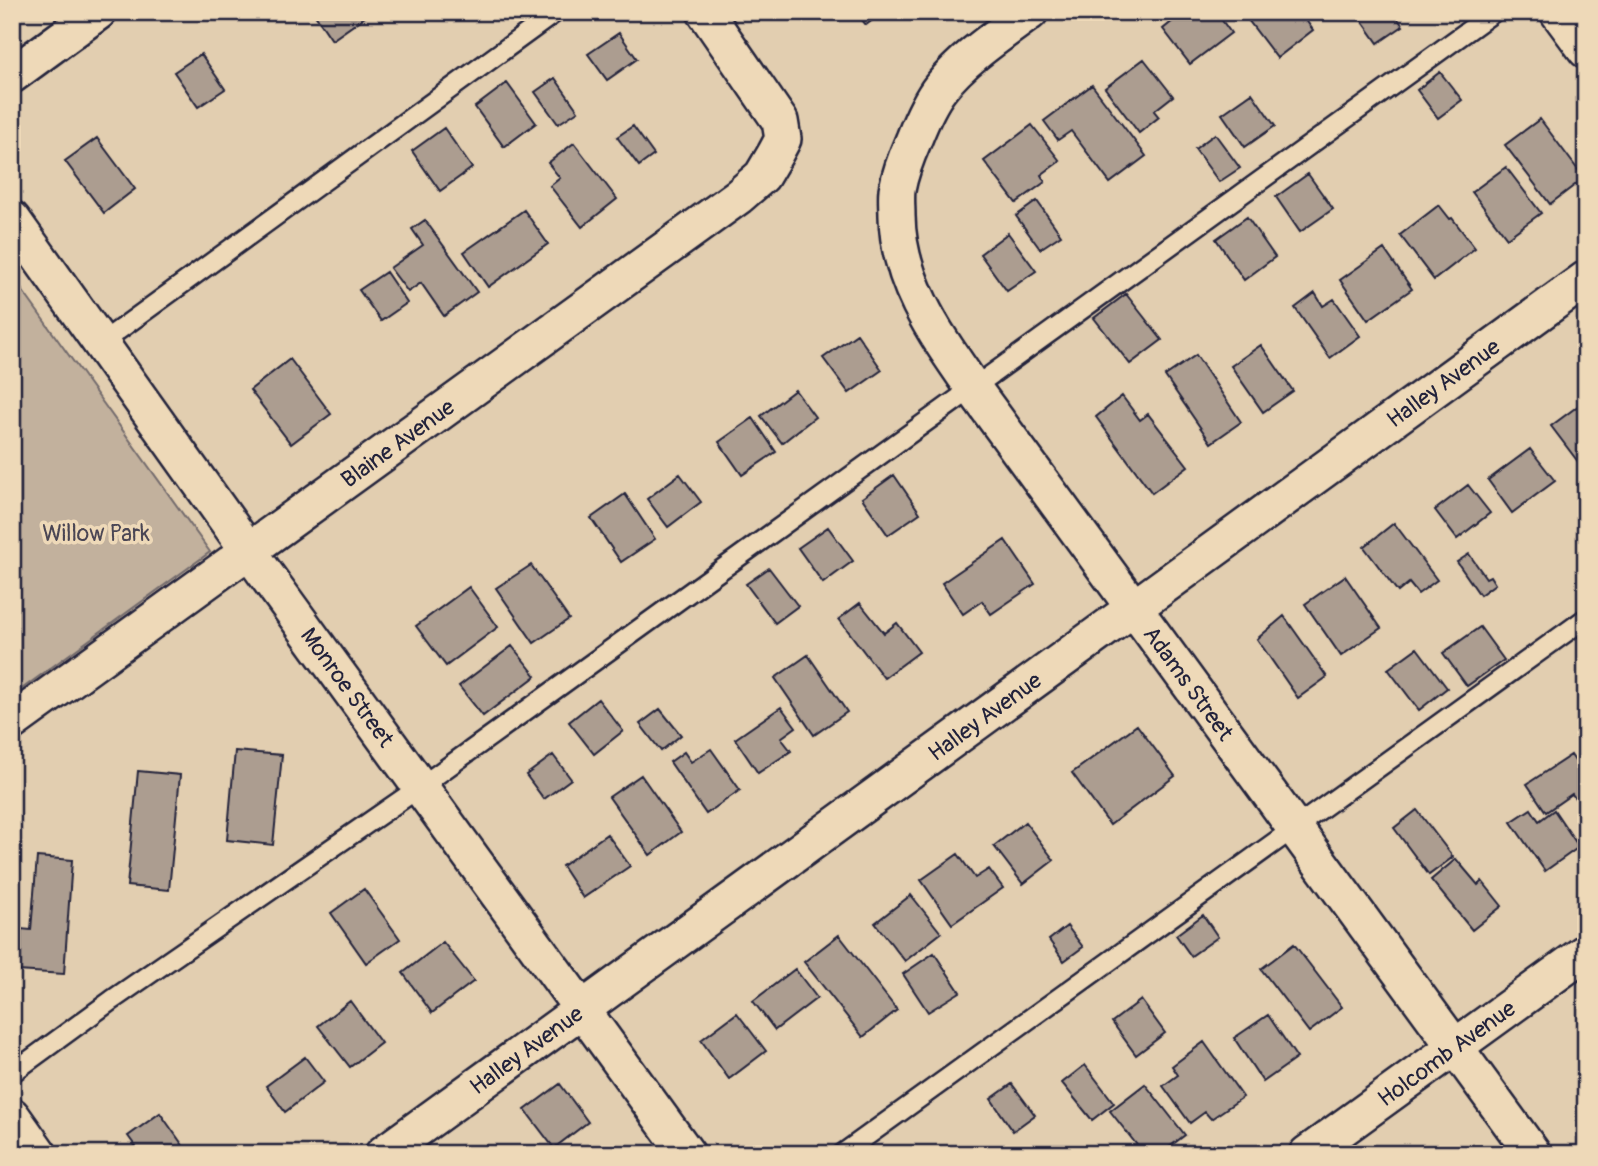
<svg xmlns="http://www.w3.org/2000/svg" width="1598" height="1166" font-family="Pangolin,sans-serif">
<style>
.green{fill:#c2b19d;stroke:#726a6c;stroke-width:2}
.building{fill:#ac9d90;stroke:#22223b;stroke-width:2}
.lines{fill:none;stroke-linecap:round;stroke-linejoin:round}
.service-casing{stroke:#22223b;stroke-width:23}
.minor-casing{stroke:#22223b;stroke-width:40}
.service{stroke:#eed9b8;stroke-width:18}
.minor{stroke:#eed9b8;stroke-width:35}
.labels{text-anchor:middle;stroke-width:7;stroke-linejoin:round;paint-order:stroke}
.street-label{font-size:23px;fill:#22223b;stroke:#eed9b8}
.park-label{font-size:23px;fill:#4a4654;stroke:#eed9b8}
</style>
<rect width="100%" height="100%" fill="#e2ceb0"/>
<filter id="ink" filterUnits="userSpaceOnUse"><feTurbulence type="fractalNoise" baseFrequency=".0143" numOctaves="2"/><feDisplacementMap in="SourceGraphic" scale="14" xChannelSelector="R" yChannelSelector="G"/><feConvolveMatrix kernelMatrix="1 2 1 2 8 2 1 2 1" color-interpolation-filters="sRGB"/></filter>
<g filter="url(#ink)">
<path class="green" d="M12 276 210 552 12 696Z"/>
<path class="building" d="M313 12H367L369 14 332 40Z
M856 12H883L866 25Z
M1184 12H1216L1231 33 1190 64 1163 29Z
M1242 12H1300L1313 30 1277 58Z
M1356 12H1393L1403 26 1378 43Z
M619 33 637 59 607 80 588 54Z
M201 54 225 89 198 107 174 72Z
M1144 59 1173 96 1154 111 1159 117 1139 133 1105 88Z
M1440 72 1462 100 1438 118 1417 90Z
M555 78 578 111 558 124 535 92Z
M507 83 536 123 504 147 475 107Z
M1092 85 1146 156 1110 183 1071 131 1058 140 1044 121Z
M1252 93 1275 126 1245 147 1222 114Z
M1540 119 1584 178 1550 204 1505 145Z
M1032 125 1060 161 1041 175 1045 182 1016 203 984 161Z
M633 126 654 155 639 166 617 137Z
M444 128 472 168 440 191 412 151Z
M1215 134 1240 168 1219 182 1195 149Z
M97 138 135 189 104 213 65 161Z
M574 143 617 199 582 227 550 186 560 178 548 163Z
M1506 167 1541 213 1507 238 1472 192Z
M1308 174 1333 209 1300 232 1276 197Z
M1037 201 1061 235 1040 249 1016 216Z
M1439 205 1450 219 1452 218 1475 248 1434 280 1400 235Z
M524 210 548 244 488 287 464 252Z
M1247 217 1275 257 1244 280 1216 239Z
M425 220 477 292 444 316 421 283 408 292 390 268 423 245 412 229Z
M1008 233 1036 271 1007 291 980 254Z
M1384 249 1412 289 1368 320 1340 280Z
M386 272 407 303 381 321 359 290Z
M1315 293 1323 306 1334 299 1360 336 1330 358 1295 308Z
M1126 294 1162 340 1130 364 1094 318Z
M857 334 882 370 849 393 823 358Z
M1261 345 1293 391 1263 412 1231 366Z
M1196 355 1241 422 1211 443 1165 376Z
M290 359 331 414 291 444 250 390Z
M795 390 815 417 782 443 761 416Z
M1122 396 1140 420 1148 414 1188 466 1152 493 1096 417Z
M1586 400V470L1585 471 1551 426Z
M753 418 776 452 742 475 719 442Z
M1530 449 1555 481 1512 513 1488 480Z
M680 474 701 502 668 527 647 499Z
M894 475 920 513 888 535 862 498Z
M1468 485 1490 513 1457 539 1435 510Z
M625 494 655 539 621 562 591 518Z
M1394 523 1437 580 1418 594 1409 583 1398 592 1364 547Z
M828 527 853 561 823 583 798 548Z
M1005 540 1035 584 991 614 982 601 963 614 942 583Z
M1469 554 1486 578 1490 576 1495 584 1480 595 1457 562Z
M531 565 569 619 534 643 496 588Z
M769 568 798 606 775 623 746 584Z
M1345 576 1381 628 1341 656 1305 604Z
M469 587 498 627 446 666 416 626Z
M860 603 884 633 897 623 919 652 884 678 839 619Z
M1284 616 1327 677 1298 698 1257 639Z
M1480 627 1504 660 1467 686 1443 653Z
M512 646 536 676 483 716 459 686Z
M1417 648 1447 688 1419 710 1388 669Z
M808 655 847 712 814 735 775 678Z
M598 699 623 731 594 754 569 722Z
M781 707 796 727 781 738 791 751 758 773 735 739Z
M660 709 681 735 661 751 640 724Z
M1137 725 1175 776 1110 825 1072 773Z
M711 749 740 790 706 814 670 762 684 752 691 762Z
M235 751 282 755 273 845 227 840Z
M553 755 571 779 544 799 526 775Z
M1571 755 1586 777V795L1577 801 1572 794 1546 812 1527 784Z
M138 771 180 775 169 890 127 886Z
M641 775 681 832 650 855 609 797Z
M1531 809 1539 821 1554 810 1579 847 1545 871 1511 822Z
M1417 810 1453 857 1429 875 1394 828Z
M1025 822 1054 860 1023 884 994 846Z
M607 834 630 866 583 898 562 866Z
M958 854 975 878 989 869 1003 888 952 924 921 880Z
M37 857 72 860 64 974 18 971 21 929 31 930Z
M1456 859 1478 885 1482 881 1502 906 1472 930 1431 880Z
M364 889 400 939 366 963 331 913Z
M911 895 941 933 905 961 875 923Z
M1203 915 1218 937 1191 956 1176 935Z
M1067 926 1083 947 1064 961 1049 940Z
M839 935 897 1010 863 1037 804 962Z
M443 942 474 981 432 1013 403 973Z
M1294 944 1342 1007 1309 1032 1261 969Z
M934 953 960 992 928 1012 903 974Z
M795 969 817 998 775 1030 753 1001Z
M1141 1000 1165 1033 1136 1055 1112 1022Z
M350 1001 381 1043 350 1067 318 1026Z
M737 1013 766 1051 729 1079 701 1040Z
M1268 1015 1297 1058 1263 1082 1234 1038Z
M1204 1042 1243 1097 1211 1119 1205 1112 1190 1123 1163 1086 1178 1075 1172 1066Z
M305 1057 324 1082 285 1112 266 1086Z
M1085 1065 1114 1103 1092 1120 1062 1083Z
M560 1084 588 1122 554 1148 525 1110Z
M1012 1084 1035 1115 1013 1131 991 1099Z
M1145 1084 1185 1135 1160 1154H1144L1110 1111Z
M160 1113 189 1154H141L128 1136Z
M1085 1147 1090 1154H1075Z"/>
<g class="lines">
<g class="service-casing">
<path id="service" d="M101 343 556 12
M12 1073 112 1000 420 787 1494 12
M842 1154 1586 618"/>
</g>
<g class="minor-casing">
<g id="minor">
<path id="s1" d="M1030 12C999 35 965 57 941 87 929 102 921 121 914 139 907 155 900 173 897 190 896 198 897 208 897 216 898 283 937 336 973 388L1533 1154"/>
<path d="M1558 12 1586 50"/>
<path d="M12 75 98 12"/>
<path id="s2" d="M12 219 248 550 687 1154"/>
<path id="s3" d="M12 722 739 196 762 176 775 154 783 139 780 121 705 12"/>
<path d="M12 1116 39 1154"/>
<path id="s4" d="M383 1154 1586 279"/>
<path id="s5" d="M1307 1154 1586 952"/>
</g>
</g>
<use href="#service" class="service"/>
<use href="#minor" class="minor"/>
</g>
</g>
<g class="labels">
<g class="street-label">
<text dy="8" stroke="none"><textPath href="#s4" startOffset="1311">Halley Avenue</textPath></text>
<text dy="8" stroke="none"><textPath href="#s3" startOffset="476">Blaine Avenue</textPath></text>
<text dy="8" stroke="none"><textPath href="#s1" startOffset="812">Adams Street</textPath></text>
<text dy="8" stroke="none"><textPath href="#s2" startOffset="576">Monroe Street</textPath></text>
<text dy="8" stroke="none"><textPath href="#s4" startOffset="744">Halley Avenue</textPath></text>
<text dy="8" stroke="none"><textPath href="#s4" startOffset="177">Halley Avenue</textPath></text>
<text dy="8" stroke="none"><textPath href="#s5" startOffset="172">Holcomb Avenue</textPath></text>
</g>
<g class="park-label">
<text x="96" y="541">Willow Park</text>
</g>
</g>
<rect width="1598" height="1166" fill="none" stroke="#eed9b8" stroke-width="42"/>
<rect x="21" y="21" width="1556" height="1124" fill="none" stroke="#22223b" stroke-width="2.5" filter="url(#ink)"/>
</svg>
